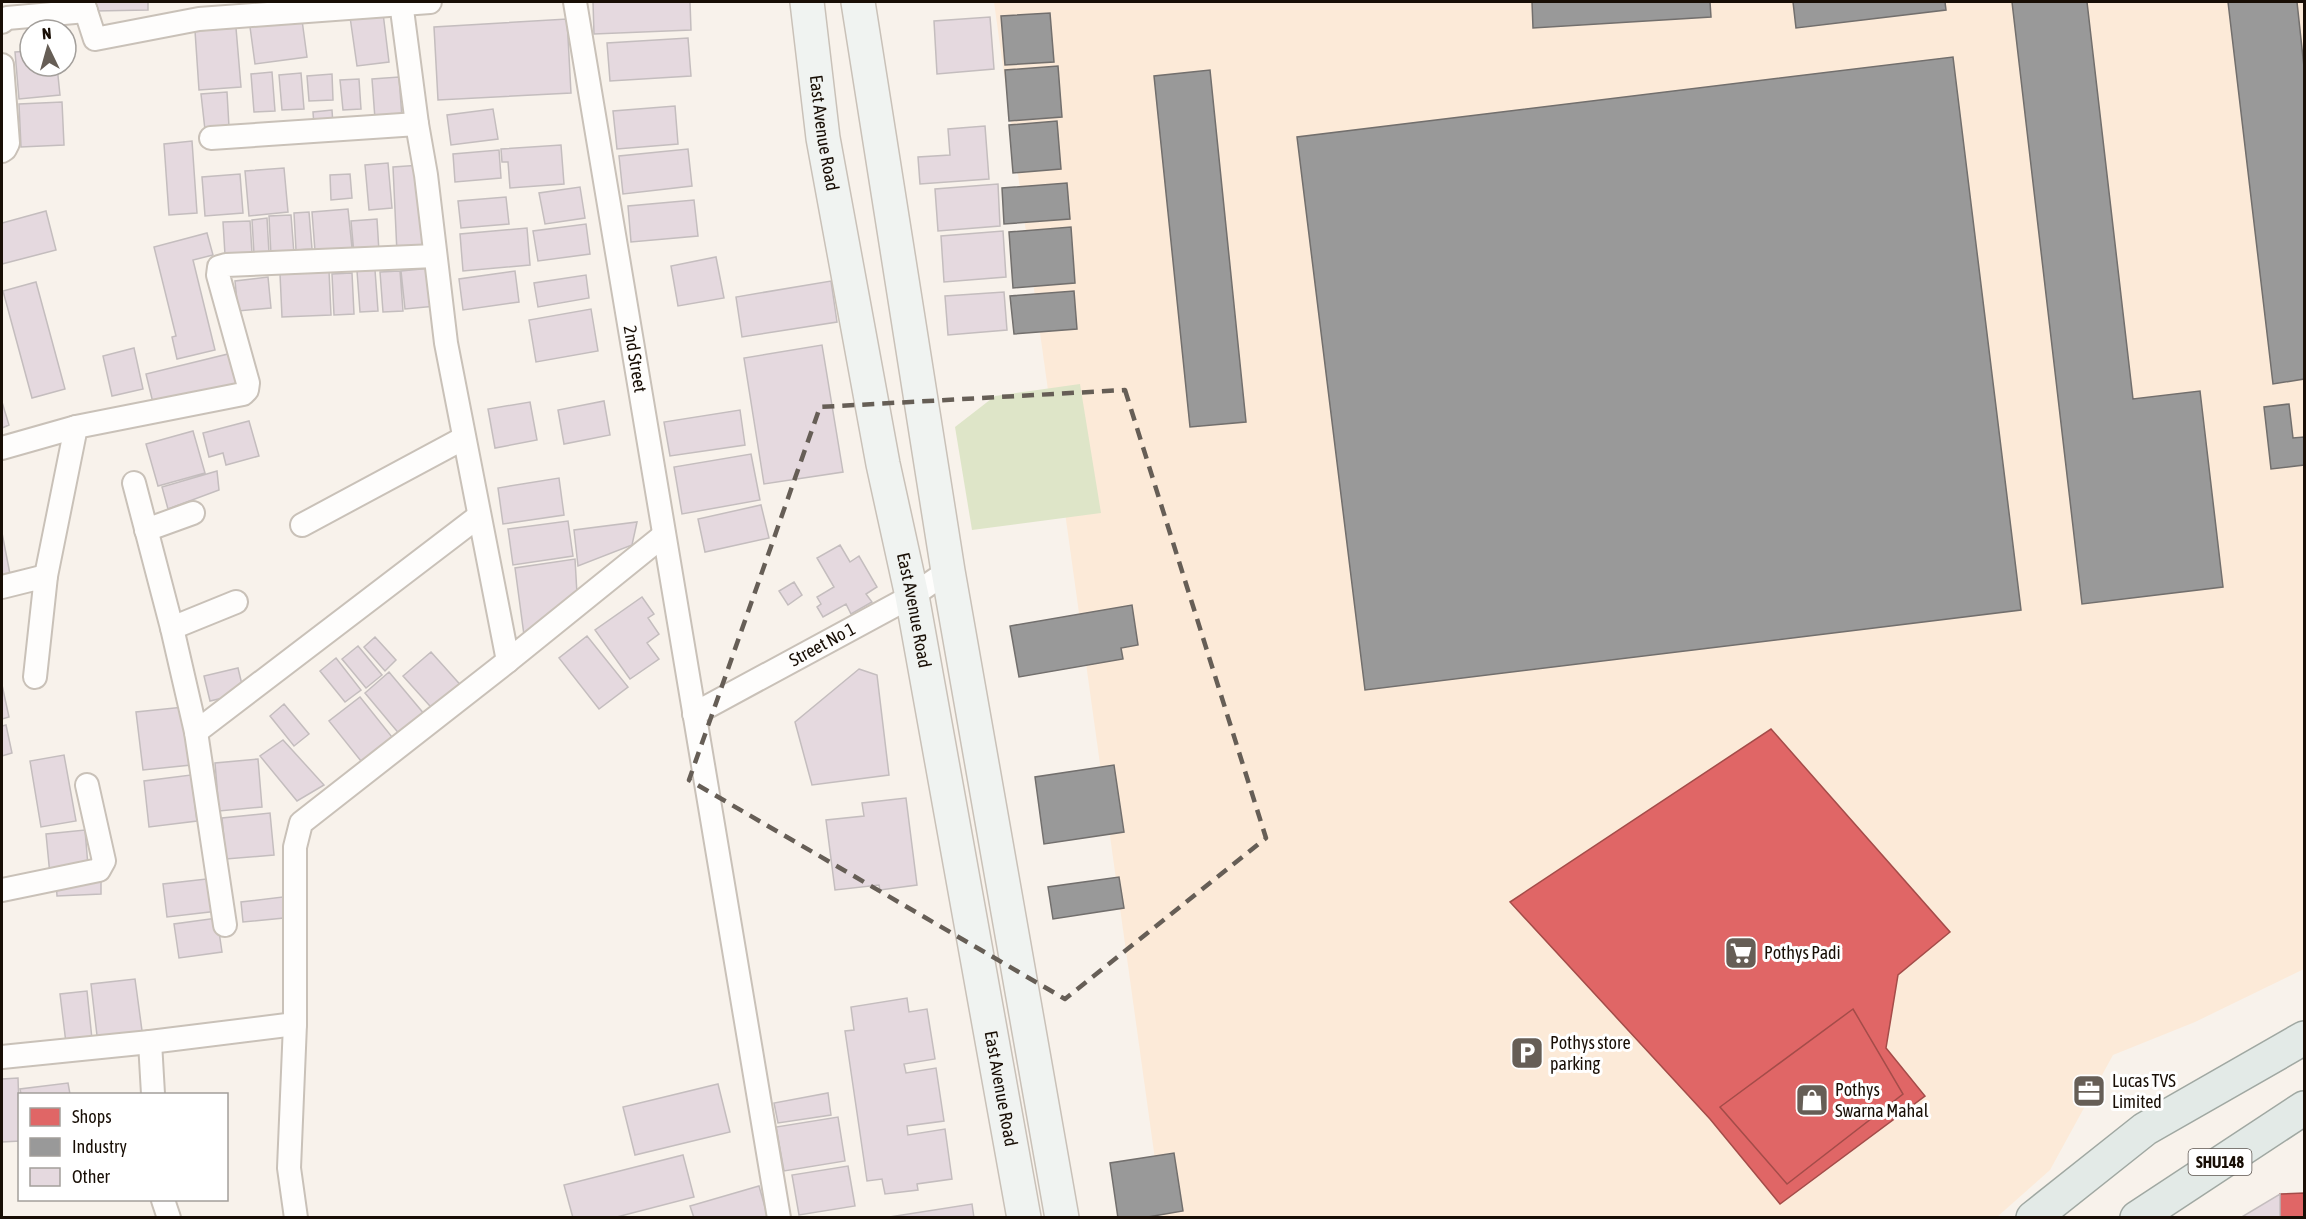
<svg xmlns="http://www.w3.org/2000/svg" width="2306" height="1219" font-family="'Asap Condensed',sans-serif">
<style>
.built{fill:#fcead8}
.green{fill:#dee5c8}
.shops{fill:#e06666;stroke:#a44c49;stroke-width:1.5}
.industry{fill:#999;stroke:#726f6d;stroke-width:1.5}
.building{fill:#e5d9df;stroke:#c4bdbe;stroke-width:1.5}
.lines{fill:none;stroke-linecap:round;stroke-linejoin:round}
.street-casing{stroke:#c9c1b8;stroke-width:26}
.secondary-casing{stroke:#c9c1b8;stroke-width:36}
.primary-casing{stroke:#a0a8a2;stroke-width:36}
.street{stroke:#fefdfc;stroke-width:22}
.secondary{stroke:#f0f3f1;stroke-width:33}
.primary{stroke:#e3eae7;stroke-width:33}
.marked{fill:none;stroke:#665e56;stroke-width:4.5;stroke-dasharray:12 8;stroke-linejoin:round}
.labels{text-anchor:middle;stroke-width:6;stroke-linejoin:round;paint-order:stroke}
.shield{fill:#fff;stroke:#5d5650;stroke-width:1.5}
.shield-label{font-size:16px;font-weight:bold;fill:#180e05}
.street-label{font-size:18px;fill:#180e05;stroke:#fff}
.poi-label{font-size:18px;fill:#180e05;stroke:#fff;text-anchor:start}
</style>
<rect width="100%" height="100%" fill="#f8f2eb"/>
<path class="built" d="M994 2H2304V969L2195 1022 2113 1055 2050 1170 1997 1217H1163Z"/>
<path class="green" d="M1080 384 1101 513 972 530 955 427 995 396Z"/>
<path class="shops" d="M1771 729 1950 932 1898 975 1886 1048 1925 1096 1780 1204 1710 1119 1510 902Z
M1853 1009 1903 1094 1787 1184 1720 1107Z
M2304 1193V1218H2280V1194Z"/>
<path class="industry" d="M1532 2H1710L1711 17 1533 28Z
M1793 2H1945L1946 10 1796 28Z
M2012 2H2087L2133 399 2200 391 2223 587 2082 604Z
M2228 2H2297L2304 67V379L2273 384Z
M1050 13 1054 62 1005 65 1001 16Z
M1953 57 2021 610 1365 690 1297 137Z
M1058 66 1062 117 1009 121 1005 70Z
M1210 70 1246 422 1190 427 1154 76Z
M1057 121 1061 169 1013 173 1009 125Z
M1067 183 1070 219 1004 224 1002 188Z
M1071 227 1075 283 1013 288 1009 232Z
M1074 291 1077 329 1014 334 1010 296Z
M2289 404 2293 438 2304 437V465L2271 469 2264 407Z
M1132 605 1138 645 1121 648 1123 659 1019 677 1010 626Z
M1114 765 1124 832 1044 844 1035 777Z
M1119 877 1124 908 1053 919 1048 887Z
M1174 1153 1183 1211 1142 1218H1118L1110 1163Z"/>
<path class="building" d="M95 2H148V10L95 11Z
M593 2H690L691 30 594 34Z
M383 13 389 62 357 66 350 17Z
M990 17 994 69 937 74 934 21Z
M567 19 571 93 438 100 434 27Z
M302 20 307 57 255 64 250 27Z
M236 28 241 87 199 90 195 31Z
M688 38 691 76 610 81 607 43Z
M30 51V66H57L60 95 19 99 15 52Z
M272 72 275 111 254 112 251 74Z
M301 73 304 109 282 110 279 75Z
M332 74 333 100 309 101 307 76Z
M399 77 402 118 375 119 372 79Z
M359 79 361 109 343 110 340 80Z
M227 92 229 127 205 130 201 94Z
M62 102 64 145 21 147 19 104Z
M675 106 678 144 617 149 613 111Z
M493 109 498 139 451 145 447 115Z
M332 110 333 125 314 126 313 112Z
M985 126 989 179 920 184 918 157 950 155 948 129Z
M192 141 197 213 169 215 164 144Z
M561 145 564 184 510 188 508 162H502L501 149Z
M688 149 692 186 623 194 619 156Z
M499 150 501 178 455 182 453 154Z
M388 163 392 208 369 210 365 165Z
M421 165 425 251 397 253 393 167Z
M284 168 288 212 249 216 245 171Z
M240 174 243 213 205 216 202 177Z
M350 174 352 198 331 200 330 175Z
M998 184 1000 226 938 231 935 189Z
M580 187 585 218 545 224 539 193Z
M506 197 509 224 461 228 458 201Z
M694 200 698 236 631 242 628 206Z
M348 209 352 248 315 251 312 212Z
M46 211 56 250 2 264V223Z
M309 212 312 249 296 250 294 213Z
M291 215 294 254 271 255 269 216Z
M267 218 269 253 254 254 252 220Z
M377 219 379 252 354 254 351 221Z
M250 221 252 253 225 255 223 222Z
M586 224 590 254 538 261 533 231Z
M527 228 530 265 463 271 460 234Z
M1003 231 1006 277 944 282 941 236Z
M207 233 213 255 193 260 215 350 177 359 172 337 176 336 154 247Z
M716 257 724 298 678 306 671 266Z
M432 268 436 306 405 309 401 271Z
M375 270 378 311 360 312 357 271Z
M329 271 331 315 282 317 280 274Z
M400 271 403 311 383 312 380 272Z
M515 271 519 302 463 310 459 279Z
M352 273 354 314 334 315 332 274Z
M586 275 589 298 538 307 534 283Z
M268 277 271 308 238 311 235 281Z
M831 281 837 322 742 337 736 297Z
M36 282 65 389 32 398 3 291Z
M1004 292 1007 330 948 335 945 296Z
M591 309 598 351 536 362 529 320Z
M822 345 843 472 764 484 744 358Z
M134 348 143 389 112 396 103 356Z
M228 354 238 384 154 407 146 374Z
M604 401 610 435 564 444 558 410Z
M2 402 9 425 2 428Z
M530 402 537 440 495 448 488 409Z
M740 410 745 445 670 456 664 422Z
M249 421 259 456 226 465 223 453 209 457 203 433Z
M193 431 205 473 158 486 146 444Z
M751 454 760 500 682 514 674 467Z
M217 471 219 490 168 509 162 487Z
M559 478 564 515 503 524 498 488Z
M761 505 769 538 705 552 698 519Z
M568 521 573 556 513 565 508 529Z
M637 522 632 545 578 566 574 530Z
M2 533 10 574 2 576Z
M840 545 850 562 859 556 877 587 866 594 872 602 851 614 846 604 823 617 817 607 821 604 817 597 834 587 817 558Z
M575 559 577 594 524 635 515 568Z
M794 582 802 595 788 605 779 591Z
M642 597 654 614 648 618 659 634 647 643 659 659 630 679 595 630Z
M587 636 628 687 599 709 559 658Z
M375 637 396 660 385 671 364 647Z
M358 646 382 675 366 688 342 659Z
M431 652 465 690 438 715 403 676Z
M336 658 361 690 345 702 320 671Z
M238 668 244 693 210 701 204 676Z
M859 669 877 675 889 775 812 785 795 722Z
M389 672 425 715 401 736 365 693Z
M2 685 9 717 2 719Z
M360 697 396 742 365 766 329 721Z
M284 704 309 734 294 746 270 716Z
M184 707 191 765 143 770 136 712Z
M6 725 12 753 2 756V726Z
M283 740 324 785 297 801 260 756Z
M64 755 76 821 41 827 30 761Z
M258 759 262 807 219 811 215 763Z
M191 775 197 821 149 827 144 781Z
M906 798 917 885 880 890 879 885 835 890 826 820 864 816 862 803Z
M270 813 274 855 226 859 222 818Z
M85 830 88 866 50 875 46 834Z
M101 875V894L57 896 56 881Z
M215 878 218 911 167 917 163 884Z
M291 896 294 917 243 922 241 902Z
M217 918 222 952 179 958 174 924Z
M135 979 143 1038 98 1044 91 984Z
M87 991 92 1039 66 1043 60 994Z
M907 998 909 1012 927 1009 935 1059 904 1064 906 1073 936 1068 944 1121 907 1126 908 1135 945 1129 952 1179 917 1184 918 1190 885 1194 882 1179 867 1181 845 1031 854 1030 851 1007Z
M18 1078 20 1141 2 1142V1079Z
M68 1083 70 1094H21L20 1089Z
M718 1084 730 1132 635 1155 623 1107Z
M828 1093 831 1115 778 1123 774 1103Z
M838 1117 845 1161 784 1171 776 1127Z
M683 1155 694 1197 613 1218H573L564 1185Z
M848 1166 855 1206 799 1215 792 1175Z
M759 1186 768 1218H694L690 1206Z
M2280 1194V1218H2240Z
M972 1204 974 1218H883Z"/>
<g class="lines">
<g class="street-casing">
<g id="street">
<path d="M83 2 95 39 199 19 430 2"/>
<path d="M401 2 417 124 426 175 446 343 508 661 664 535"/>
<path id="s1" d="M575 2 779 1218"/>
<path d="M2 22 7 18 86 11"/>
<path d="M2 65 8 143 5 149 2 151"/>
<path d="M211 138 417 124"/>
<path d="M2 448 76 427"/>
<path d="M134 483 172 628 196 732 225 925"/>
<path d="M302 525 464 438"/>
<path d="M146 530 193 513"/>
<path d="M46 576 76 427 243 394 247 390 248 383 218 275 219 267 226 265 435 256"/>
<path d="M2 587 46 576 35 677"/>
<path d="M172 628 236 602"/>
<path id="s2" d="M694 714 912 596 948 571"/>
<path d="M196 732 479 516"/>
<path d="M2 890 99 870 104 861 87 785"/>
<path d="M2 1057 150 1042"/>
<path d="M153 1094 150 1042 295 1024"/>
<path d="M163 1200 169 1218"/>
<path d="M296 1218 289 1168 295 1024V847L301 823 508 661"/>
</g>
</g>
<g class="secondary-casing">
<g id="secondary">
<path id="s3" d="M807 2 823 138 883 464 912 596 1024 1218"/>
<path d="M858 2 948 571 1062 1218"/>
</g>
</g>
<g class="primary-casing">
<path id="primary" d="M2033 1218 2145 1129 2304 1038
M2137 1218 2304 1108"/>
</g>
<use href="#street" class="street"/>
<use href="#secondary" class="secondary"/>
<use href="#primary" class="primary"/>
</g>
<path class="marked" d="M1125 390 1266 838 1065 999 689 780 820 407Z"/>
<defs>
<g id="supermarket-square" transform="scale(1.725)"><rect x="-9" y="-9" width="18" height="18" rx="4" fill="#665e56" stroke="#fff"/><path d="M-6-5.5h2.5l.6 2H6L4.5 2H-2.5L-4.4-4H-6ZM-1.5 3.2a1.3 1.3 0 1 0 .1 0ZM3 3.2a1.3 1.3 0 1 0 .1 0Z" fill="#fff"/></g>
<g id="parking-square" transform="scale(1.725)"><rect x="-9" y="-9" width="18" height="18" rx="4" fill="#665e56" stroke="#fff"/><path d="M-3.5-5.5H1a3.5 3.5 0 0 1 0 7H-1V5.5H-3.5ZM-1-3.4V-.6H.8a1.4 1.4 0 0 0 0-2.8Z" fill="#fff"/></g>
<g id="office-square" transform="scale(1.725)"><rect x="-9" y="-9" width="18" height="18" rx="4" fill="#665e56" stroke="#fff"/><path d="M-6-3h4V-5.5h4V-3h4V5H-6ZM-1-4.5V-3h2v-1.5ZM-6 0V1H6V0Z" fill="#fff"/></g>
<g id="shop-square" transform="scale(1.725)"><rect x="-9" y="-9" width="18" height="18" rx="4" fill="#665e56" stroke="#fff"/><path d="M-5-2.5h2.3a2.7 3.5 0 0 1 5.4 0H5L5.5 6h-11ZM-1.5-2.5h3a1.5 2.3 0 0 0-3 0Z" fill="#fff"/></g>
</defs>
<g fill-rule="evenodd">
<use href="#supermarket-square" x="1741" y="953"/>
<use href="#parking-square" x="1527" y="1053"/>
<use href="#office-square" x="2089" y="1091"/>
<use href="#shop-square" x="1812" y="1100"/>
</g>
<g class="labels">
<rect class="shield" x="2188.5" y="1149" width="63" height="26" rx="4.5"/>
<g class="shield-label">
<text x="2220" y="1168">SHU148</text>
</g>
<g class="street-label">
<text dy="6" stroke="none"><textPath href="#s3" startOffset="132">East Avenue Road</textPath></text>
<text dy="6" stroke="none"><textPath href="#s1" startOffset="362">2nd Street</textPath></text>
<text dy="6" stroke="none"><textPath href="#s3" startOffset="618">East Avenue Road</textPath></text>
<text dy="6" stroke="none"><textPath href="#s2" startOffset="146">Street No 1</textPath></text>
<text dy="6" stroke="none"><textPath href="#s3" startOffset="1104">East Avenue Road</textPath></text>
</g>
<g class="poi-label">
<text x="1764" y="959">Pothys Padi</text>
<text x="1550" y="1049">Pothys store<tspan x="1550" dy="21">parking</tspan></text>
<text x="2112" y="1087">Lucas TVS<tspan x="2112" dy="21">Limited</tspan></text>
<text x="1835" y="1096">Pothys<tspan x="1835" dy="21">Swarna Mahal</tspan></text>
</g>
</g>
<rect width="2306" height="1219" fill="none" stroke="#180e05" stroke-width="6"/>
<rect x="18" y="1093" width="210" height="108" fill="#ffffff" stroke="#a39f9b" stroke-width="1.5"/>
<rect x="30" y="1108" width="30" height="18" fill="#e06666" stroke="#a39f9b" stroke-width="1.5"/>
<text x="72" y="1123" font-size="18" fill="#180e05">Shops</text>
<rect x="30" y="1138" width="30" height="18" fill="#999999" stroke="#a39f9b" stroke-width="1.5"/>
<text x="72" y="1153" font-size="18" fill="#180e05">Industry</text>
<rect x="30" y="1168" width="30" height="18" fill="#e5d9df" stroke="#a39f9b" stroke-width="1.5"/>
<text x="72" y="1183" font-size="18" fill="#180e05">Other</text>
<g transform="translate(48 48) rotate(355)"><circle r="28" fill="#ffffff" stroke="#a39f9b" stroke-width="1.5"/>
<path d="M0-4.5L10 22L0 15L-10 22Z" fill="#665e56"/>
<text y="-9" font-size="16" font-weight="bold" text-anchor="middle" fill="#180e05">N</text>
</g>
</svg>
